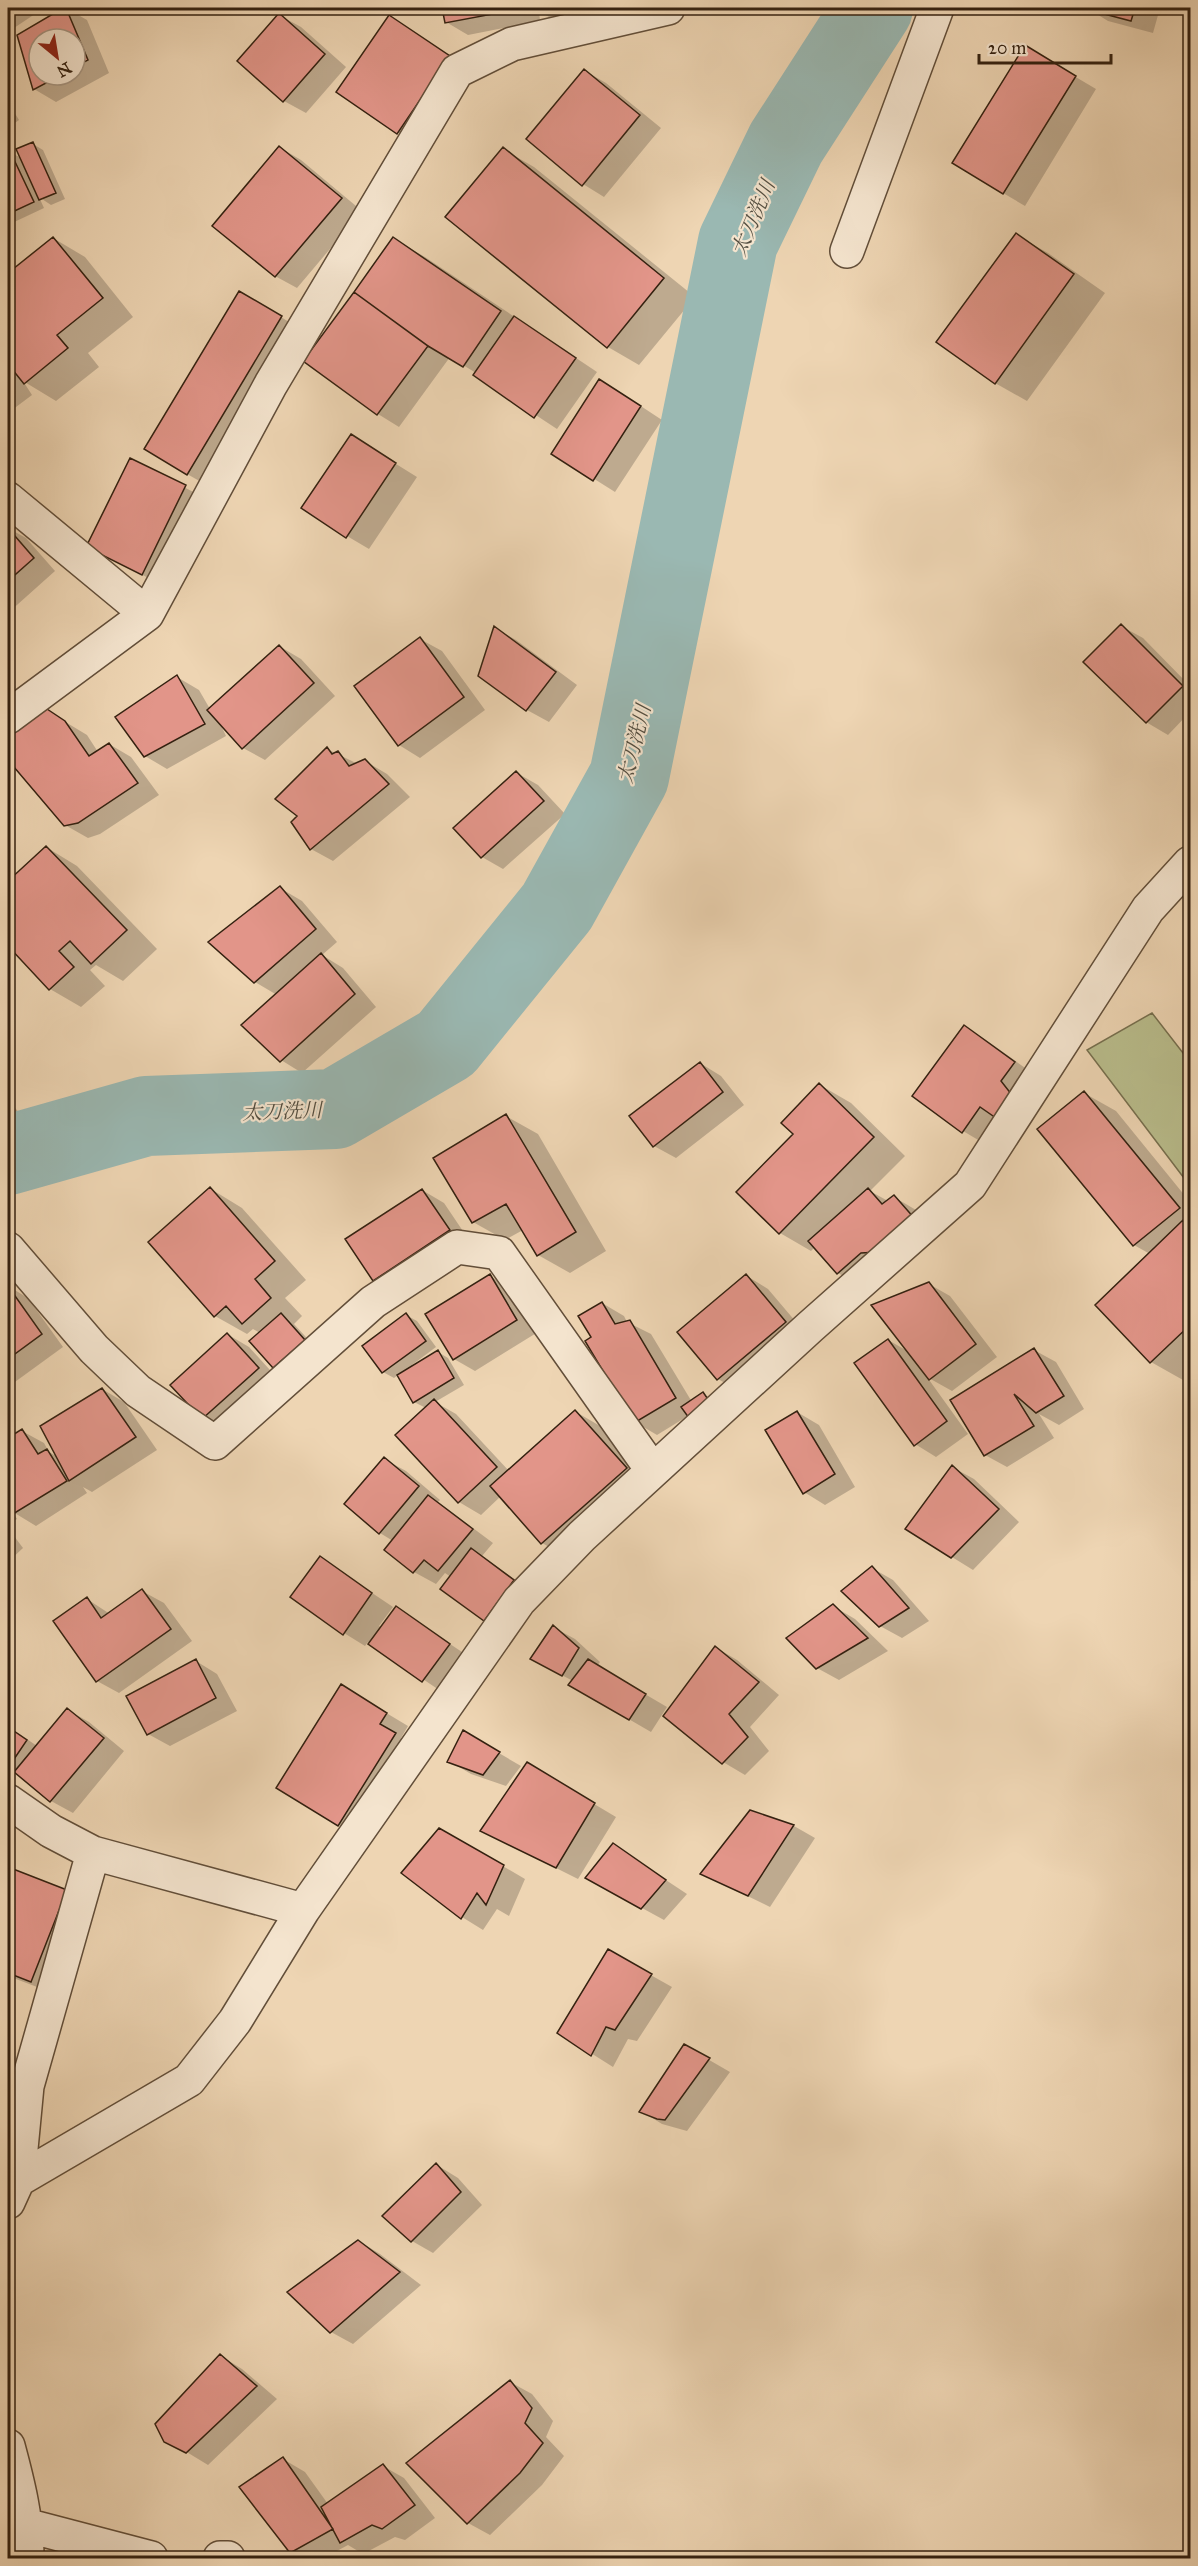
<svg xmlns="http://www.w3.org/2000/svg" width="1198" height="2566" font-family="'IM FELL Great Primer','Noto Serif JP',serif">
<style>
.green{fill:#b9bd8c;stroke:#766f4e;stroke-width:1.5}
.shadow{fill:#0003;fill-rule:evenodd}
.lines{fill:none;stroke-linecap:round;stroke-linejoin:round}
.river{stroke:#9ab8b2;stroke-width:80}
.building{fill:#e29589;stroke:#342110;stroke-width:1.5}
.minor-casing{stroke:#624e39;stroke-width:36}
.minor{stroke:#f4e4ce;stroke-width:33}
.labels{text-anchor:middle;stroke-width:4.5;stroke-linejoin:round;paint-order:stroke}
.water-label{font-size:20px;font-style:italic;fill:#534e41;stroke:#f4e4ce}
</style>
<rect width="100%" height="100%" fill="#eed5b3"/>
<filter id="stains"><feTurbulence type="fractalNoise" baseFrequency=".00333" numOctaves="4"/><feColorMatrix values="0 0 0 0 .2 0 0 0 0 .09 0 0 0 0 .02 0 0 0 .5 -.17"/></filter>
<radialGradient id="worn" r=".72"><stop offset=".6" stop-color="#630" stop-opacity="0"/><stop offset="1" stop-color="#630" stop-opacity=".3"/></radialGradient>
<path class="green" d="M1152 1013 1190 1062V1186L1087 1050Z"/>
<path class="shadow" d="M8 8H44L8 32Z
M66 8 87 20 109 73 56 102 34 89 19 36ZM39 39H75V75H39Z
M444 8H634L554 20 539 11 540 21 468 35 446 22Z
M1087 8H1160L1153 33 1108 21Z
M279 15 301 27 346 67 306 113 284 101 239 61Z
M390 17 471 70 419 145 397 132Z
M1047 60 1096 89 1025 206 1003 193Z
M585 71 606 83 661 128 604 197 583 184Z
M8 102 19 120 8 128Z
M33 144 43 150 65 199 51 205 39 197 44 208 10 224 13 231 8 233V151L23 159Z
M279 147 301 160 362 211 297 288 275 276Z
M503 149 534 167 695 297 639 365 608 347Z
M1016 235 1048 253 1105 293 1027 401 995 383Z
M53 238 85 257 133 317 88 353 99 367 56 401 23 381 32 395 8 413V275Z
M394 239 425 257 597 372 557 429 475 375 476 373 450 357 399 427 378 414Z
M271 311 312 336 219 492 187 474Z
M621 393 662 420 615 492 553 453Z
M351 436 417 477 369 549 347 536Z
M131 460 207 499 164 586 88 547Z
M8 528 26 538 55 571 8 613Z
M1121 626 1143 638 1190 686V712L1168 735 1146 722Z
M495 628 516 640 577 685 549 722 527 710 480 675Z
M420 639 442 651 485 710 420 758 399 745Z
M279 646 301 659 335 696 265 760 243 748 219 721 226 736 167 769 145 756 177 677 199 690 210 709Z
M44 709 87 735 98 752 109 744 131 757 159 795 100 834 88 838 65 825 8 757V736Z
M327 749 358 764 365 761 387 774 410 797 333 861 311 849 293 822 299 816Z
M517 773 538 785 565 814 503 869 482 857Z
M46 847 77 866 157 949 123 981 96 965 90 970 105 986 81 1007 50 989 8 944V883Z
M280 888 302 901 337 942 322 955 343 968 376 1007 302 1073 281 1060 277 995 255 982Z
M965 1027 986 1040 1035 1075 985 1144 963 1131Z
M700 1063 721 1076 744 1105 676 1158 654 1146Z
M820 1085 851 1103 905 1156 870 1191 888 1201 894 1197 916 1210 936 1232 859 1285 838 1273 815 1247 811 1251 780 1233Z
M1084 1093 1116 1111 1190 1202V1373L1183 1380 1151 1362 1097 1305 1150 1254 1134 1245Z
M8 1099 32 1129 8 1154Z
M506 1116 538 1134 606 1251 570 1273 538 1255 523 1230 505 1240 473 1222 435 1158Z
M211 1189 242 1208 306 1280 285 1298 302 1316 294 1324 315 1347 285 1373 274 1367 260 1333 253 1329 247 1334 215 1316Z
M422 1190 444 1203 471 1243 396 1292 374 1280Z
M490 1276 512 1289 538 1332 475 1371 454 1359Z
M747 1276 768 1289 807 1335 739 1391 718 1379Z
M929 1284 950 1296 997 1357 952 1391 927 1377 968 1434 936 1457 915 1444 888 1340 911 1353Z
M8 1286 28 1298 63 1347 8 1387Z
M602 1303 624 1316 627 1322 651 1334 692 1402 703 1394 714 1400 657 1435 635 1422 593 1337Z
M406 1315 417 1321 436 1347 412 1365 413 1367 438 1352 448 1358 464 1385 435 1402 456 1414 509 1471 576 1412 607 1430 657 1487 574 1561 542 1543 501 1496 481 1515 459 1502 397 1435 426 1408 414 1402 398 1375 394 1378 383 1372Z
M227 1334 249 1347 280 1381 225 1431 203 1418Z
M1034 1350 1056 1362 1084 1409 1059 1425 1039 1414 1054 1438 1007 1467 985 1455Z
M102 1389 124 1402 157 1450 92 1492 83 1487 87 1493 36 1526 13 1512 17 1519 8 1525V1439L22 1431 44 1443 49 1452 58 1457Z
M797 1412 819 1425 855 1487 825 1505 804 1492Z
M384 1459 406 1471 440 1500 438 1502 493 1543 482 1556 535 1594 506 1633 485 1620 442 1589 451 1577 445 1573 436 1584 414 1572 393 1541 380 1533Z
M952 1467 974 1479 1019 1522 973 1570 952 1557Z
M8 1528 23 1548 8 1562Z
M320 1558 393 1607 379 1626 382 1628 396 1608 471 1658 445 1694 368 1642 365 1646 344 1633Z
M872 1568 893 1580 929 1621 902 1638 880 1626Z
M142 1591 164 1603 192 1641 119 1693 97 1681 87 1599 110 1614Z
M833 1606 855 1619 888 1651 839 1680 817 1668Z
M553 1627 575 1639 600 1662 597 1666 667 1707 651 1732 570 1685 573 1681 554 1671Z
M715 1647 737 1660 779 1695 750 1727 769 1751 745 1775 723 1762Z
M196 1661 217 1674 237 1711 170 1746 148 1734Z
M363 1699 408 1726 401 1738 417 1747 360 1838 278 1788Z
M68 1710 89 1722 124 1751 73 1813 51 1801 8 1766V1726L37 1746Z
M463 1732 521 1766 506 1786 471 1774 449 1761Z
M527 1764 616 1817 578 1879 482 1831Z
M751 1811 794 1826 815 1838 770 1907 702 1874Z
M439 1829 525 1879 509 1916 497 1909 483 1930 462 1917Z
M613 1845 687 1894 664 1920 609 1890Z
M8 1869 67 1891 53 1993 8 1976Z
M608 1951 672 1987 637 2041 628 2039 613 2067 559 2033Z
M685 2046 730 2072 687 2131 662 2124 641 2111Z
M437 2165 458 2178 482 2205 433 2253 412 2241Z
M359 2241 380 2254 421 2285 353 2344 331 2332Z
M221 2356 242 2369 277 2399 208 2465 185 2451Z
M510 2382 532 2394 553 2421 546 2437 564 2456 542 2485 490 2535 468 2523Z
M283 2459 305 2472 328 2504 383 2466 404 2478 435 2518 405 2540 395 2537 363 2554 348 2545 324 2558H302L291 2552Z"/>
<g class="lines">
<path class="river" d="M8 1155 146 1116 335 1109 446 1044 557 907 629 777 738 242 786 143 873 8"/>
</g>
<path class="building" d="M63 8H66L88 60 75 67V39H39V75H61L33 90 17 35Z
M442 8H519V9L445 23Z
M1085 8H1135L1131 21 1085 9Z
M279 13 325 54 283 102 237 61Z
M389 15 450 56 397 134 336 92Z
M1025 45 1076 76 1003 194 952 163Z
M584 69 640 115 582 186 526 139Z
M33 142 56 193 39 200 16 149Z
M279 146 342 198 275 277 212 226Z
M503 147 664 278 607 348 445 217Z
M9 149 34 202 8 214V150Z
M1016 233 1074 274 995 384 936 342Z
M53 237 103 298 57 335 68 348 24 384 8 364V273Z
M393 237 501 311 463 367 428 346 354 292Z
M239 291 282 316 187 475 144 449Z
M354 292 428 346 377 415 303 361Z
M514 316 576 358 534 418 473 375Z
M599 379 641 406 593 481 551 454Z
M351 434 396 463 346 538 301 508Z
M130 458 186 485 142 575 86 547Z
M8 528 34 558 8 581Z
M1121 624 1183 686 1146 723 1083 662Z
M494 626 556 672 526 711 478 676Z
M420 637 464 697 398 746 354 686Z
M279 645 314 683 242 749 207 710Z
M177 675 205 724 144 757 115 717Z
M44 707 65 721 89 756 109 743 138 783 78 823 64 826 8 760V734Z
M327 747 332 754 338 751 349 766 365 759 389 784 310 850 291 822 297 816 275 799Z
M516 771 544 801 481 858 453 828Z
M46 846 127 930 91 964 70 941 59 951 74 967 49 990 8 946V881Z
M280 886 316 929 254 983 208 942Z
M321 953 355 994 280 1062 241 1025Z
M964 1025 1015 1062 1001 1081 1012 1095 996 1118 980 1107 962 1133 912 1096Z
M700 1062 723 1092 653 1147 629 1116Z
M819 1083 874 1137 779 1234 736 1192 793 1134 781 1123Z
M1084 1091 1180 1208 1133 1246 1037 1129Z
M506 1114 576 1232 537 1256 506 1204 472 1223 433 1158Z
M210 1187 275 1261 255 1279 271 1298 242 1324 226 1306 214 1317 148 1242Z
M868 1188 882 1204 894 1195 915 1219 878 1252 861 1253 837 1274 808 1241Z
M422 1189 450 1230 373 1281 345 1239Z
M1183 1220 1190 1228V1325L1150 1363 1095 1305Z
M490 1274 517 1320 453 1360 425 1314Z
M746 1274 786 1322 717 1380 677 1332Z
M929 1282 976 1344 929 1380 871 1305Z
M8 1286 42 1334 8 1359Z
M602 1302 615 1324 630 1320 676 1398 634 1423 585 1341 591 1337 578 1316Z
M281 1313 305 1340 273 1368 249 1341Z
M406 1313 426 1341 382 1373 362 1346Z
M227 1333 259 1368 202 1419 170 1385Z
M888 1339 947 1421 914 1446 854 1363Z
M1034 1348 1064 1396 1036 1413 1014 1394 1034 1426 984 1456 950 1400Z
M438 1350 454 1378 413 1403 397 1375Z
M102 1388 136 1437 69 1481 40 1426Z
M703 1392 716 1411 694 1425 681 1407Z
M434 1399 497 1467 458 1503 395 1435Z
M575 1410 627 1468 541 1544 490 1486Z
M797 1411 835 1474 803 1494 765 1430Z
M22 1429 38 1454 47 1449 67 1481 13 1514 8 1506V1438Z
M384 1457 419 1486 379 1534 344 1504Z
M952 1465 999 1509 951 1558 905 1529Z
M428 1495 473 1529 438 1571 424 1560 413 1573 384 1550Z
M471 1548 514 1580 484 1621 440 1589Z
M320 1556 372 1593 343 1635 290 1597Z
M872 1566 909 1608 879 1627 841 1591Z
M142 1589 171 1629 96 1682 53 1621 87 1597 101 1618Z
M833 1604 868 1638 816 1669 786 1638Z
M396 1606 450 1644 422 1682 368 1644Z
M553 1625 579 1648 562 1676 530 1659Z
M715 1646 759 1682 729 1714 748 1737 722 1764 663 1716Z
M196 1659 216 1698 147 1735 126 1696Z
M588 1659 646 1694 629 1720 568 1685Z
M341 1684 387 1713 380 1724 396 1733 338 1826 276 1788Z
M67 1708 104 1738 50 1802 14 1772Z
M8 1727 27 1740 8 1768Z
M463 1730 500 1752 483 1775 447 1762Z
M527 1762 595 1803 556 1868 480 1831Z
M750 1810 794 1825 748 1896 700 1874Z
M439 1828 504 1865 486 1905 477 1893 461 1919 401 1873Z
M613 1843 666 1880 641 1909 585 1878Z
M8 1867 67 1890 31 1982 8 1973Z
M608 1949 652 1974 615 2030 606 2027 591 2056 557 2033Z
M684 2044 710 2058 665 2120 657 2119 639 2112Z
M436 2163 461 2192 411 2242 382 2216Z
M358 2240 400 2272 330 2333 287 2292Z
M220 2354 257 2386 186 2453 164 2442 155 2424Z
M510 2380 532 2408 525 2423 543 2443 520 2473 467 2524 406 2463Z
M283 2457 333 2529 290 2553 239 2487Z
M383 2464 415 2505 382 2529 372 2525 340 2543 321 2507Z"/>
<g class="lines">
<g class="minor-casing">
<path id="minor" d="M847 251 937 8
M8 499 147 614
M8 717 147 614 271 384 457 71 512 44 668 8
M8 1249 94 1349 138 1391 215 1443 373 1302 457 1247 499 1253 653 1471
M8 1801 51 1831 93 1853 303 1910
M18 2180 27 2086 93 1853
M8 2202 18 2180 189 2080 235 2021 303 1910 519 1601 582 1536 810 1327 970 1185 1148 909 1190 863
M8 2446C18 2483 27 2519 27 2558
M25 2525 151 2558
M220 2558H228"/>
</g>
<use href="#minor" class="minor"/>
</g>
<g class="labels">
<g class="water-label">
<text transform="translate(753 218) rotate(-67)" y="7">太刀洗川</text>
<text transform="translate(634 744) rotate(-76)" y="7">太刀洗川</text>
<text transform="translate(282 1111) rotate(-2)" y="7">太刀洗川</text>
</g>
</g>
<rect width="1198" height="2566" fill="none" stroke="#eed5b3" stroke-width="30"/>
<rect x="9" y="9" width="1180" height="2548" fill="none" stroke="#342110" stroke-width="3"/>
<rect x="15" y="15" width="1168" height="2536" fill="none" stroke="#342110" stroke-width="1.5"/>
<g transform="translate(57 57) rotate(150)"><circle r="28" fill="#f4e4ce" stroke="#a79682" stroke-width="1.5"/>
<path d="M0-4.5L10 22L0 15L-10 22Z" fill="#8f2418"/>
<text y="-9" font-size="16" font-weight="bold" text-anchor="middle" fill="#342110">N</text>
</g>
<path d="M979 54v9h132v-9" fill="none" stroke="#342110" stroke-width="3"/>
<text x="988" y="54" font-size="18" fill="#342110" stroke="#f4e4ce" stroke-width="4.5" paint-order="stroke">20 m</text>
<rect width="100%" height="100%" filter="url(#stains)"/>
<rect width="100%" height="100%" fill="url(#worn)"/>
</svg>
